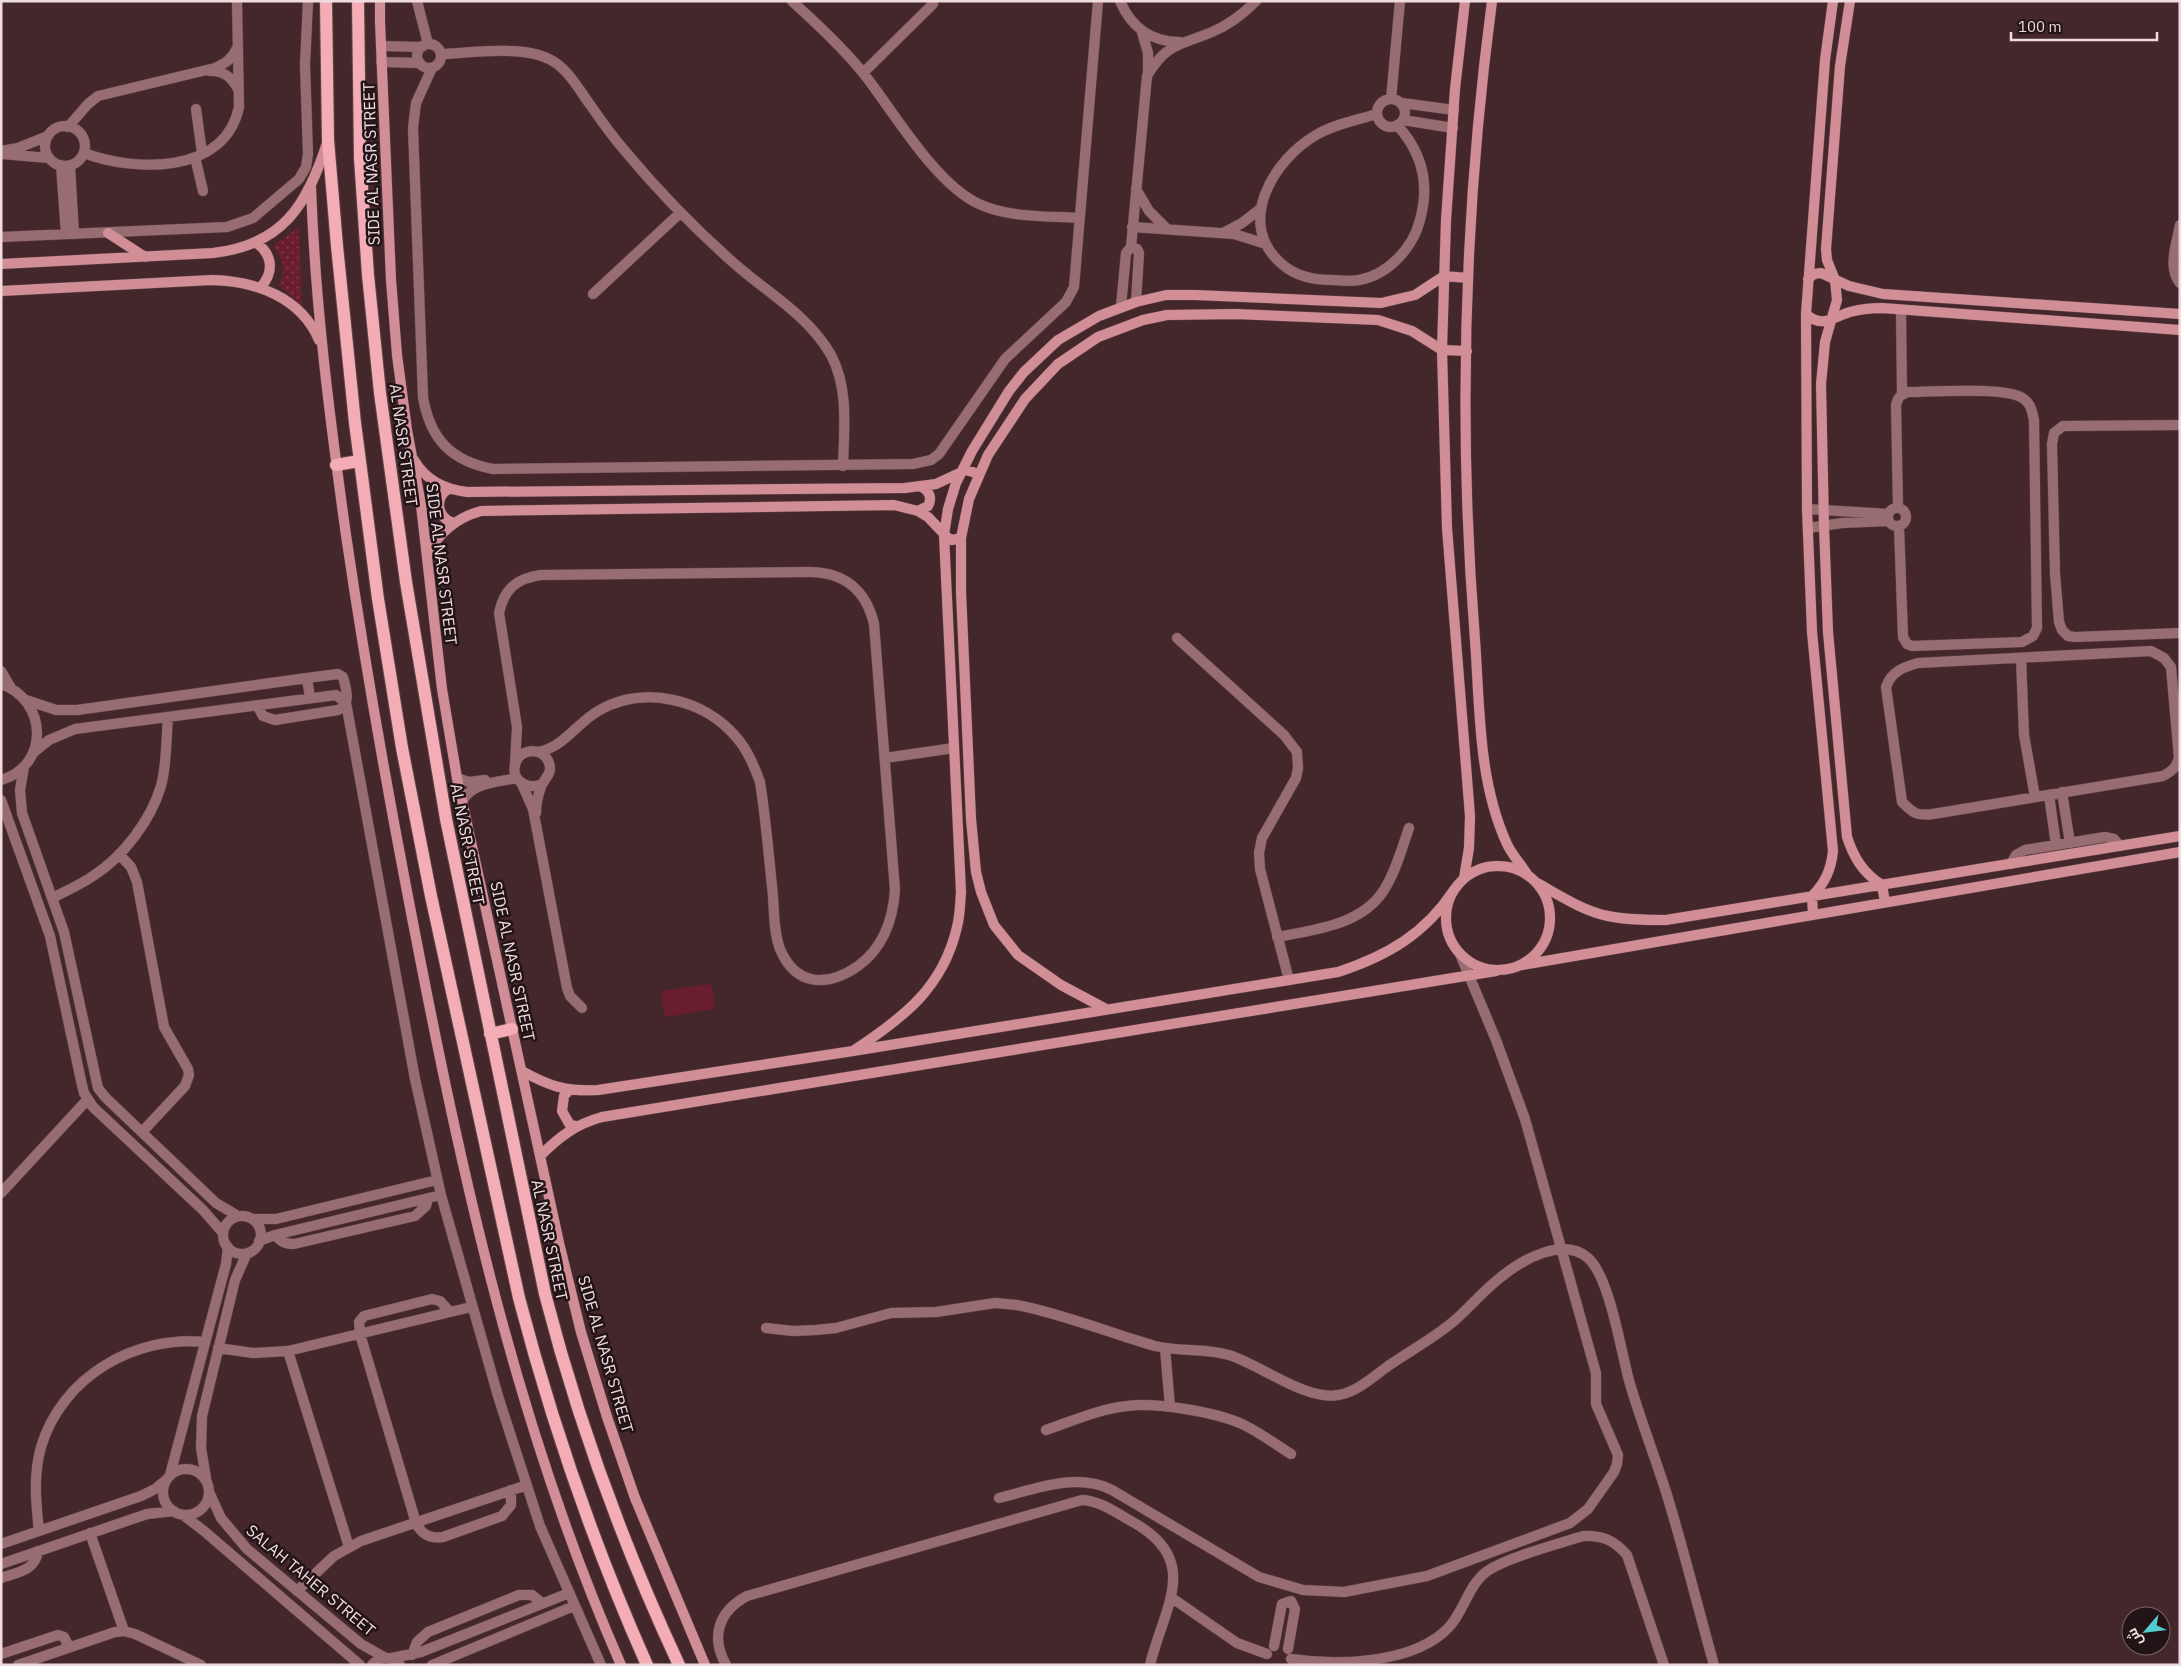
<svg xmlns="http://www.w3.org/2000/svg" width="2181" height="1666" font-family="'IBM Plex Sans',Cairo,sans-serif">
<style>
.green{fill:url(#green-dots)}
.pitch{fill:#6b1d30}
.lines{fill:none;stroke-linecap:round;stroke-linejoin:round}
.street-casing{stroke:#604448;stroke-width:11}
.secondary-casing{stroke:#604448;stroke-width:11}
.primary-casing{stroke:#604448;stroke-width:14}
.street{stroke:#986d72;stroke-width:10}
.secondary{stroke:#d28e97;stroke-width:10}
.primary{stroke:#f4adb7;stroke-width:12}
.labels{text-anchor:middle;stroke-width:5;stroke-linejoin:round;paint-order:stroke}
.street-label{font-size:16px;fill:#f0dcde;stroke:#221416}
</style>
<defs>
<pattern id="green-dots" width="8" height="8" patternUnits="userSpaceOnUse" patternTransform="scale(1.25)"><rect width="8" height="8" fill="#6b1d30"/><path d="M2 2h.1M6 6h.1" fill="none" stroke="#803d4e" stroke-width="1.8" stroke-linecap="round"/></pattern>
</defs>
<rect width="100%" height="100%" fill="#44272b"/>
<path class="green" d="M299 227 302 306 279 285C287 270 283 258 273 246Z"/>
<path class="pitch" d="M711 984 715 1009 665 1017 661 991Z"/>
<g class="lines">
<g class="street-casing">
<path id="street" d="M417 1 428 44
M792 1C817 24 843 48 864 74 894 112 935 184 979 204 1009 218 1047 216 1080 218
M1120 1C1131 27 1151 42 1180 42
M1142 32 1148 53V73
M417 56a12 12 0 1 1 24 0a12 12 0 1 1-24 0Z
M381 46 422 47
M441 54C471 53 523 45 549 59 568 68 579 90 591 106 602 122 613 137 625 151 660 193 695 229 736 265 768 293 809 316 831 355 849 389 844 429 843 466
M381 62 420 63
M432 68 416 103 413 128 423 397C430 439 451 461 493 469L913 464 931 460 939 454 1005 359 1066 302 1074 287 1098 1
M210 71C224 70 232 78 238 89
M863 73 933 4
M1377 113a14 14 0 1 1 28 0a14 14 0 1 1-28 0Z
M1391 99 1400 1
M1402 103 1454 110
M196 109 202 153
M1377 114C1357 120 1335 124 1316 135 1273 160 1234 225 1283 265 1297 277 1314 280 1332 280 1341 280 1350 282 1359 280 1388 275 1413 248 1420 220 1430 184 1422 152 1397 125
M1403 120 1453 128
M45 146a20 20 0 1 1 40 0a20 20 0 1 1-40 0Z
M68 127 88 104 98 96 215 68C226 63 232 59 237 48
M1 151 18 148 48 136
M84 153C134 172 225 175 239 107L237 1
M2 154 49 158
M195 157 203 191
M61 165 66 234
M70 166 74 234
M1136 189 1149 211 1167 229
M2180 225C2177 243 2167 267 2180 283
M1132 227 1234 234 1266 244
M1223 233 1242 223 1260 209
M1 237 227 227 253 218 299 179 306 167 308 154 305 65 308 1
M1131 247 1147 76C1166 43 1181 45 1212 32 1229 25 1243 14 1256 1
M593 294 679 214
M1121 306 1126 253 1131 247 1137 249 1139 253 1136 302
M1901 310 1902 394
M2180 425 2063 426 2054 433 2052 444 2055 574 2059 622 2062 630 2068 636 2075 637 2180 633
M1898 507 1896 405C1898 397 1900 395 1908 392 1931 392 2009 386 2024 399 2031 404 2032 412 2034 420L2037 628 2033 636 2022 642 1912 646 1907 644 1903 637 1899 526
M1888 517a9 9 0 1 1 18 0a9 9 0 1 1-18 0Z
M1807 509 1888 514
M1808 528 1842 523 1889 521
M1177 638 1284 735 1297 752 1298 768 1296 778 1262 838 1259 853 1260 869 1289 980
M2151 651 2164 658 2171 667 2179 758C2176 768 2172 771 2163 776L1933 814C1917 816 1914 814 1902 802L1886 687C1891 672 1903 667 1918 663Z
M2021 658 2024 735 2035 797
M1 671 11 688
M307 678 310 698
M1 684C48 700 50 766 1 780
M26 700 56 710H77L307 678 338 674 343 677C346 689 352 704 338 710L275 720 263 716 257 705
M34 752 49 740 75 729 336 695 346 703 415 1079 441 1195 498 1396 540 1526 601 1665
M885 758 954 748
M515 763 517 727 499 613C504 589 517 578 541 575L809 572C844 572 866 590 874 624L895 890C893 919 883 948 858 966 828 987 796 987 780 949 774 933 774 913 773 896 769 858 766 820 760 782 754 766 748 751 737 738 704 698 643 685 598 711 576 724 564 747 538 752
M24 767 20 790 22 813 64 932 98 1088 105 1097 216 1203 238 1216
M457 778 469 782 485 780
M521 782 533 809 567 988 570 996 582 1008
M2062 792 2070 843
M2049 795 2056 845
M1 800 50 936 82 1085 84 1093 93 1107 203 1210 223 1233
M462 802C471 782 499 782 517 778
M536 813C536 804 538 795 541 787 544 778 553 774 549 763 543 746 519 748 515 765 511 782 529 790 542 784
M119 854 131 867 137 882 164 1027 188 1069 189 1075 185 1086 142 1132
M2011 864 2016 855 2025 850 2105 837 2114 839 2120 846
M52 898C66 891 80 885 93 876 123 857 151 820 161 786 167 764 166 740 168 717
M1277 937C1314 930 1362 925 1384 890 1396 871 1402 848 1409 828
M1 1193 88 1099
M223 1235a19 19 0 1 1 38 0a19 19 0 1 1-38 0Z
M253 1219H276L437 1180
M275 1235C281 1242 285 1244 294 1244L415 1216 426 1206 428 1198
M259 1241 275 1235 441 1195
M450 1312 440 1301 432 1299 364 1316 359 1322 360 1334 416 1523C422 1535 430 1539 443 1537L502 1516 511 1505V1490
M766 1328 793 1331 816 1330 836 1328 891 1313 936 1312 995 1303 1017 1305C1064 1314 1109 1333 1155 1346 1180 1352 1205 1348 1229 1355 1261 1365 1306 1401 1338 1395 1357 1392 1373 1377 1388 1366 1410 1351 1434 1338 1454 1321 1470 1307 1484 1290 1501 1277 1522 1260 1563 1236 1588 1258 1610 1277 1621 1353 1630 1384 1641 1421 1655 1457 1667 1495 1684 1551 1698 1608 1714 1665
M218 1348 253 1353 288 1351 471 1307
M1165 1348 1170 1407
M288 1351 349 1547
M1046 1430C1072 1421 1099 1409 1127 1406 1156 1402 1215 1412 1242 1424 1259 1432 1275 1444 1291 1454
M163 1492a23 23 0 1 1 46 0a23 23 0 1 1-46 0Z
M170 1475 226 1264 228 1247
M206 1478 201 1448 202 1416 235 1280 247 1253
M210 1494 221 1518 247 1549 361 1644 384 1657
M999 1498C1036 1489 1076 1472 1112 1490L1259 1577 1303 1590 1344 1592 1427 1576 1570 1523 1588 1509 1614 1472 1617 1464 1618 1455 1596 1404V1373L1525 1119 1496 1040 1460 954
M183 1515 204 1531 360 1665
M39 1531C36 1504 33 1475 41 1447 62 1377 134 1335 205 1342
M90 1533 124 1631
M1 1544 141 1496 155 1489 166 1480
M1 1564 147 1514 174 1511
M1 1578C18 1572 35 1571 38 1551
M297 1591 334 1556 361 1541 527 1485
M1172 1598 1237 1643 1267 1654
M1274 1646 1282 1604 1291 1601 1295 1609 1288 1649
M1 1654 58 1635 64 1637 69 1647
M412 1655 417 1642 428 1632 519 1595H532L542 1603
M392 1658 421 1652 569 1593
M1291 1659C1338 1666 1416 1664 1450 1626 1464 1610 1469 1585 1486 1572 1505 1558 1558 1544 1583 1536 1602 1535 1614 1540 1627 1555L1664 1665
M18 1665 115 1632 124 1631 135 1634 201 1665
M372 1665C380 1656 391 1655 400 1665
M432 1665 574 1606
M726 1665C710 1636 719 1611 747 1596L1082 1500C1100 1501 1115 1512 1131 1521 1203 1560 1164 1606 1150 1665"/>
</g>
<g class="secondary-casing">
<path id="secondary" d="M380 1V22L391 280 397 355 407 430 421 505 442 689 457 778 560 1247 581 1332 607 1417 635 1498 705 1665
M1492 1C1464 212 1458 427 1475 640 1480 708 1478 781 1507 844 1512 855 1521 864 1527 874
M1850 1 1840 66 1826 249 1827 260 1835 280 1837 300 1825 342 1821 384 1824 526 1828 632 1847 837C1854 858 1863 873 1882 885L1885 902
M311 187C315 304 330 420 346 535 363 651 383 766 405 881 456 1148 511 1415 621 1665
M108 233 145 257
M255 242C272 253 275 271 261 287
M1 264 213 253C283 245 307 205 327 143
M1808 279 1814 274 1821 273 1849 286 1883 294 2180 314
M1 291 212 280C255 281 301 297 319 340
M1806 314C1822 329 1833 317 1850 312 1861 309 1871 308 1882 308L2180 330
M414 460C426 481 445 489 467 492L905 488 936 484 966 470 979 474
M448 489C434 499 437 517 453 523
M918 511 928 506C932 499 930 491 922 487
M427 554C440 532 456 518 481 511L894 505 918 511 928 517 948 538 952 540 961 538
M1446 918a52 52 0 1 1 104 0a52 52 0 1 1-104 0Z
M1464 878 1469 848 1470 816 1447 528 1442 350 1446 220 1455 89 1465 1
M1537 883C1559 895 1583 911 1608 916 1627 920 1646 920 1666 920L2180 836
M1813 914 1812 896C1825 883 1831 870 1833 851L1812 632 1807 509 1806 314 1825 60 1833 1
M1522 965 2180 852
M1106 1009 1061 985 1018 955 994 925 981 892 976 872 971 819 961 592V538L969 499 988 455 1025 399 1058 364 1098 337 1143 320 1167 315 1236 314 1378 320 1412 331 1442 350 1467 351
M853 1051C903 1018 943 988 957 927 960 916 960 904 961 892L944 535 948 509 956 483 972 451 1009 391 1024 372 1058 340 1099 316 1136 302 1166 295H1195L1381 303 1415 295 1444 276 1468 278
M522 1071C549 1086 566 1092 598 1090L853 1051 1338 972C1387 956 1425 934 1454 890
M569 1090 564 1096 562 1111 570 1125 576 1126
M540 1156C559 1137 576 1124 602 1117L1496 971"/>
</g>
<g class="primary-casing">
<path id="primary" d="M326 1 328 140 337 246 355 423 378 599 402 748 431 896 519 1298C552 1424 594 1546 647 1665
M358 1 360 158 368 275 380 393 406 582 446 819 545 1294C578 1422 623 1545 679 1665
M336 465 359 461
M490 1034 512 1029"/>
</g>
<use href="#street" class="street"/>
<use href="#secondary" class="secondary"/>
<use href="#primary" class="primary"/>
</g>
<g class="labels">
<g class="street-label">
<text transform="translate(371 164) rotate(-92)" y="6">SIDE AL NASR STREET</text>
<text transform="translate(404 445) rotate(82)" y="6">AL NASR STREET</text>
<text transform="translate(442 564) rotate(83)" y="6">SIDE AL NASR STREET</text>
<text transform="translate(468 844) rotate(79)" y="6">AL NASR STREET</text>
<text transform="translate(513 961) rotate(78)" y="6">SIDE AL NASR STREET</text>
<text transform="translate(550 1240) rotate(78)" y="6">AL NASR STREET</text>
<text transform="translate(606 1354) rotate(74)" y="6">SIDE AL NASR STREET</text>
<text transform="translate(311 1580) rotate(40)" y="6">SALAH TAHER STREET</text>
</g>
</g>
<rect width="2181" height="1666" fill="none" stroke="#f0dcde" stroke-width="5"/>
<g transform="translate(2146 1631) rotate(242)"><circle r="24" fill="#221416" stroke="#746466"/>
<path d="M0-4L9 19L0 12L-9 19Z" fill="#52cdcf"/>
<text y="-8" font-size="14" font-weight="bold" text-anchor="middle" fill="#f0dcde">ش</text>
</g>
<path d="M2011 32v8h146v-8" fill="none" stroke="#f0dcde" stroke-width="2.5"/>
<text x="2018" y="32" font-size="15" fill="#f0dcde" stroke="#221416" stroke-width="4" paint-order="stroke">100 m</text>
</svg>
